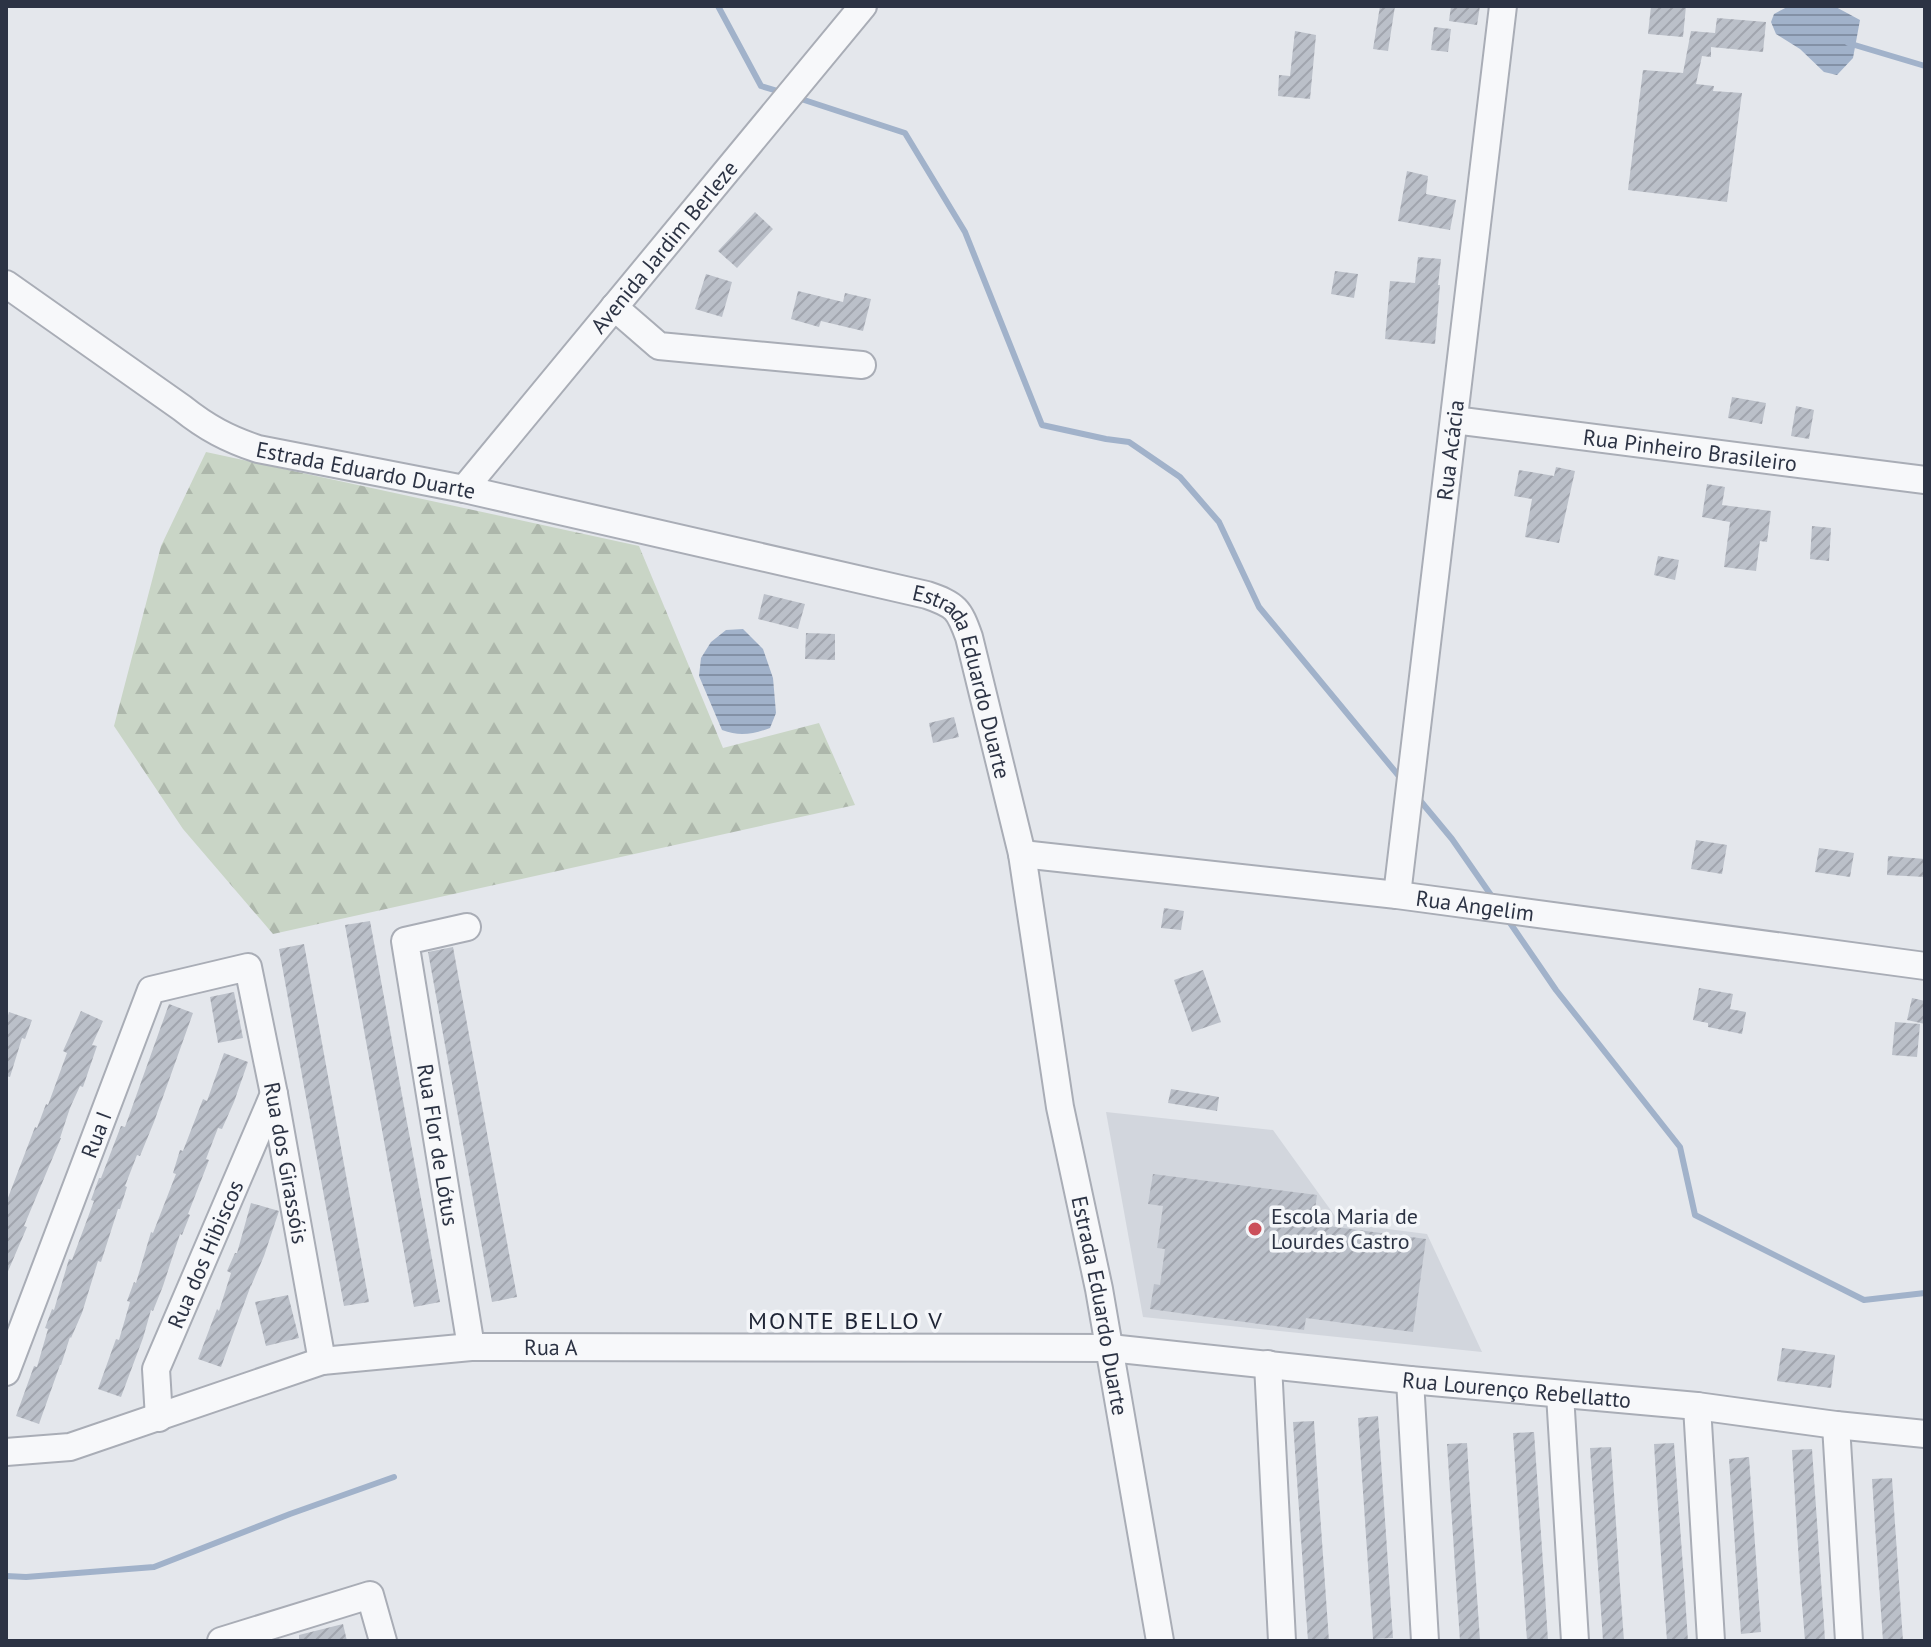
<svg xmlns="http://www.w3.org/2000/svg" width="1931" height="1647" font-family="'PT Sans',sans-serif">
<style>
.built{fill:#d2d6dd}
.forest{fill:url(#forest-firs)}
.water{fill:url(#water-rules)}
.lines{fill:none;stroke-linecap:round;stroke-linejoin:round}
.stream{stroke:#a1b2ca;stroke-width:6}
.building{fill:url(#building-hatch)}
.minor-casing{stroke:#a9adb6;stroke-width:30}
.minor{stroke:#f7f8fa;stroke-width:26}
.poi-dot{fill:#cb4f5a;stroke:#f4f6f9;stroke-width:3}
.labels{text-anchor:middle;stroke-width:7;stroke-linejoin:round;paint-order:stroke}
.street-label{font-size:22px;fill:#2c3344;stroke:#f4f6f9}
.poi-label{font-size:22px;fill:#2c3344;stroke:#f4f6f9;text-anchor:start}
.neighbourhood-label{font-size:24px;letter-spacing:2px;fill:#1e2435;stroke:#f4f6f9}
</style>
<defs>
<pattern id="forest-firs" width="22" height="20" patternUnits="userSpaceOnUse" patternTransform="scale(2)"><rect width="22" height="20" fill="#c9d5c6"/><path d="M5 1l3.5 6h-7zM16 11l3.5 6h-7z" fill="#adb7ab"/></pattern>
<pattern id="water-rules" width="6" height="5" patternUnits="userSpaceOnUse" patternTransform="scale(2)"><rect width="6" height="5" fill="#a1b2ca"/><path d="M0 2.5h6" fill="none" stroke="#8391a6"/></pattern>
<pattern id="building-hatch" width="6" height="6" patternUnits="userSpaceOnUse" patternTransform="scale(2)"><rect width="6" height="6" fill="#bbc0c9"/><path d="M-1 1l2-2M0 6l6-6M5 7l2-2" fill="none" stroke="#a1a5ae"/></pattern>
</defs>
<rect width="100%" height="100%" fill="#e4e7ec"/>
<path class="built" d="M1106 1112 1273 1130 1340 1223 1427 1234 1482 1352 1143 1317Z"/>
<path class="forest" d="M206 452 639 546 723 748 819 723 855 805 273 934 183 829 114 726 161 546Z"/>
<path class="water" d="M1789 6H1834L1860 20 1853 58 1837 75 1824 72 1800 49 1776 34 1771 22 1774 14Z
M743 629 763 649 773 678 776 713 770 728C753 734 740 737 722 730L699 676 701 658 711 642 726 630Z"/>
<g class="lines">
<path class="stream" d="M718 6 761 86 781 92
M1848 43 1925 66
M795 97 905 133 965 232 1042 425 1106 439 1129 442 1180 477 1219 522 1259 607 1403 781
M1418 798 1452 839 1493 898
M1506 917 1556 990 1680 1147 1695 1215 1864 1300 1925 1293
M6 1576 26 1577 154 1567 290 1514 394 1477"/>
</g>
<path class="building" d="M1380 6H1395L1388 51 1373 49Z
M1451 6H1480L1477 25 1449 21Z
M1651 6H1686L1683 37 1648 34Z
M1717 18 1766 22 1763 52 1711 47V57L1702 56 1696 84 1714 86 1713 91 1742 93 1727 202 1628 190 1643 70 1683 73 1691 31 1715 33Z
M1434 27 1451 29 1448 52 1431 50Z
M1295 31 1316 35 1310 99 1278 96 1279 75 1290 76Z
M1407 171 1428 176 1426 194 1456 200 1450 230 1398 221Z
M755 212 773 229 737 268 718 251Z
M1418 257 1441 259 1438 285H1440L1435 344 1385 339 1390 281 1415 283Z
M1335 271 1358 274 1354 298 1331 294Z
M706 274 732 282 722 317 695 309Z
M798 291 843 302 845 293 871 299 863 331 821 321 819 327 791 319Z
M1732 397 1766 403 1762 424 1728 418Z
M1796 406 1814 410 1809 439 1791 436Z
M1556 467 1575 471 1559 543 1525 537 1532 499 1514 496 1519 470 1554 476Z
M1707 484 1725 487 1722 505 1771 511 1767 542 1760 541 1756 571 1724 567 1730 522 1702 517Z
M1812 526 1831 528 1829 561 1810 559Z
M1658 556 1679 560 1675 580 1654 575Z
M764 594 805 604 798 629 758 619Z
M806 633 835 634V660L805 659Z
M954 717 959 737 933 743 929 723Z
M1696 840 1727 845 1722 874 1691 869Z
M1819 848 1854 853 1850 877 1815 872Z
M1888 856 1925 859V877L1887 875Z
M1164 908 1184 911 1181 930 1161 928Z
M370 921 440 1302 414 1307 345 925Z
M304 944 369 1302 344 1306 279 949Z
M453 947 517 1297 492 1302 428 952Z
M1203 970 1221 1022 1192 1032 1174 980Z
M1699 988 1733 994 1730 1009 1746 1012 1742 1034 1708 1027V1023L1693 1020Z
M234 992 243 1038 218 1043 210 997Z
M1912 998 1925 1001V1024L1907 1020Z
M169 1004 193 1013 154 1122 140 1156 137 1155 125 1186 127 1187 120 1209H118L101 1262 98 1261 82 1313 71 1338 70 1337 61 1365H60L39 1424 16 1416 34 1366 37 1367 48 1329 45 1328 52 1309 54 1310 69 1259 72 1260 94 1201 91 1200 99 1178H101L121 1126 125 1127Z
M81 1011 103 1021 92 1045 97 1046 83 1087 80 1086 70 1108 60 1138H61L24 1226 27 1227 6 1276V1203L35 1127 37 1128 46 1104 48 1105 67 1053 63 1051Z
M9 1012 32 1020 25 1039 22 1038 10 1077 6 1076V1022Z
M1895 1022 1920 1024 1917 1057 1892 1055Z
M224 1053 248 1062 234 1102 222 1129 218 1128 206 1159 209 1160 188 1214 190 1215 182 1235 180 1234 163 1286 153 1311 151 1310 143 1338 121 1397 98 1389 116 1339 119 1340 130 1302 127 1301 134 1282 136 1283 151 1232 153 1233 176 1174 173 1173 180 1150 183 1151 203 1099 207 1101Z
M1171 1089 1219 1097 1217 1111 1168 1103Z
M1153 1174 1317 1195 1313 1224 1426 1239 1413 1332 1306 1318 1304 1330 1150 1309 1154 1284 1160 1285 1165 1249 1157 1248 1163 1206 1148 1204Z
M251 1203 279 1211 264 1256 251 1286V1285L221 1367 198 1359 217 1309 219 1311 231 1273 227 1271 235 1253H237Z
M288 1295 299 1338 266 1346 255 1302Z
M1782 1348 1835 1355 1831 1388 1777 1381Z
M1378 1416 1393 1638 1373 1639 1358 1418Z
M1314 1421 1317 1470 1329 1641H1308L1293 1422Z
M1534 1432 1544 1578 1548 1641H1527L1513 1433Z
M1467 1443 1469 1477 1480 1641H1460L1450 1491 1447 1444Z
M1674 1443 1684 1581 1688 1641H1667L1662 1572 1654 1444Z
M1611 1447 1620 1585 1624 1641H1603L1590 1448Z
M1812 1449 1824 1624 1825 1641H1805L1800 1579 1792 1450Z
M1749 1457 1761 1632 1741 1634 1729 1459Z
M1892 1478 1895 1524 1903 1641H1883L1875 1526 1872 1479Z
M343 1624 347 1641H299V1635Z"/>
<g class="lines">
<g class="minor-casing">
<g id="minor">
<path id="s1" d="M6 284 182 408C207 428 228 439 258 449L464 489 927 595C956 605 959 609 969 637L1022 854 1060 1107 1099 1289 1160 1641"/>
<path d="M614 307 659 346 862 365"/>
<path id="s2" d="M1454 420 1925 480"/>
<path id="s3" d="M464 489 863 6"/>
<path id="s4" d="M1022 854 1397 895 1925 966"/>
<path id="s5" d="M1397 895 1503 6"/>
<path id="s6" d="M467 927 405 941 471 1347"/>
<path d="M1268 1364 1282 1641"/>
<path id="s7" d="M6 1372 151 990 248 967 274 1094 322 1361"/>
<path d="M1410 1380 1425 1641"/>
<path d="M1560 1394 1575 1641"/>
<path d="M1697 1406 1711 1641"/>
<path id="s8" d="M159 1418 156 1369 274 1094"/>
<path d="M1836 1425 1849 1641"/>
<path id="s9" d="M6 1452 70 1447 322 1361 471 1347 1110 1348 1410 1380 1697 1406 1836 1425 1925 1434"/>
<path d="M221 1641 370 1595 383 1641"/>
</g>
</g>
<use href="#minor" class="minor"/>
</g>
<circle class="poi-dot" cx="1255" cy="1229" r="8"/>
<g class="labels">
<g class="street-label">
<text dy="8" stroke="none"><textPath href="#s3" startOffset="314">Avenida Jardim Berleze</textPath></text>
<text dy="8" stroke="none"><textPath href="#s5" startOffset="448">Rua Acácia</textPath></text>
<text dy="8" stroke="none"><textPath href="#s2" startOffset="238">Rua Pinheiro Brasileiro</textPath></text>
<text dy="8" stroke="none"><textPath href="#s1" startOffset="412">Estrada Eduardo Duarte</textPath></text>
<text dy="8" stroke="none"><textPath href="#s1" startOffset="1084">Estrada Eduardo Duarte</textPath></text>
<text dy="8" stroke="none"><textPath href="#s4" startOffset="456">Rua Angelim</textPath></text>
<text dy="8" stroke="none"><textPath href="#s7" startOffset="254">Rua I</textPath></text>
<text dy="8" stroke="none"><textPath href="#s6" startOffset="270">Rua Flor de Lótus</textPath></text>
<text dy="8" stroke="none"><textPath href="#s7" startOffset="708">Rua dos Girassóis</textPath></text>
<text dy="8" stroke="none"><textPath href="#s8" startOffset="174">Rua dos Hibiscos</textPath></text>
<text dy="8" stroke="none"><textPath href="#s1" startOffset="1732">Estrada Eduardo Duarte</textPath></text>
<text dy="8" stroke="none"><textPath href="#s9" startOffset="560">Rua A</textPath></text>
<text dy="8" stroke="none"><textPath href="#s9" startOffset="1528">Rua Lourenço Rebellatto</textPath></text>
</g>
<g class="poi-label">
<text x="1271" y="1224">Escola Maria de<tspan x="1271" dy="25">Lourdes Castro</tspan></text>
</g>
<g class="neighbourhood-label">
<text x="846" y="1329">MONTE BELLO V</text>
</g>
</g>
<rect width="1931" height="1647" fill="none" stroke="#2c3344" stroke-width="16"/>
</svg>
